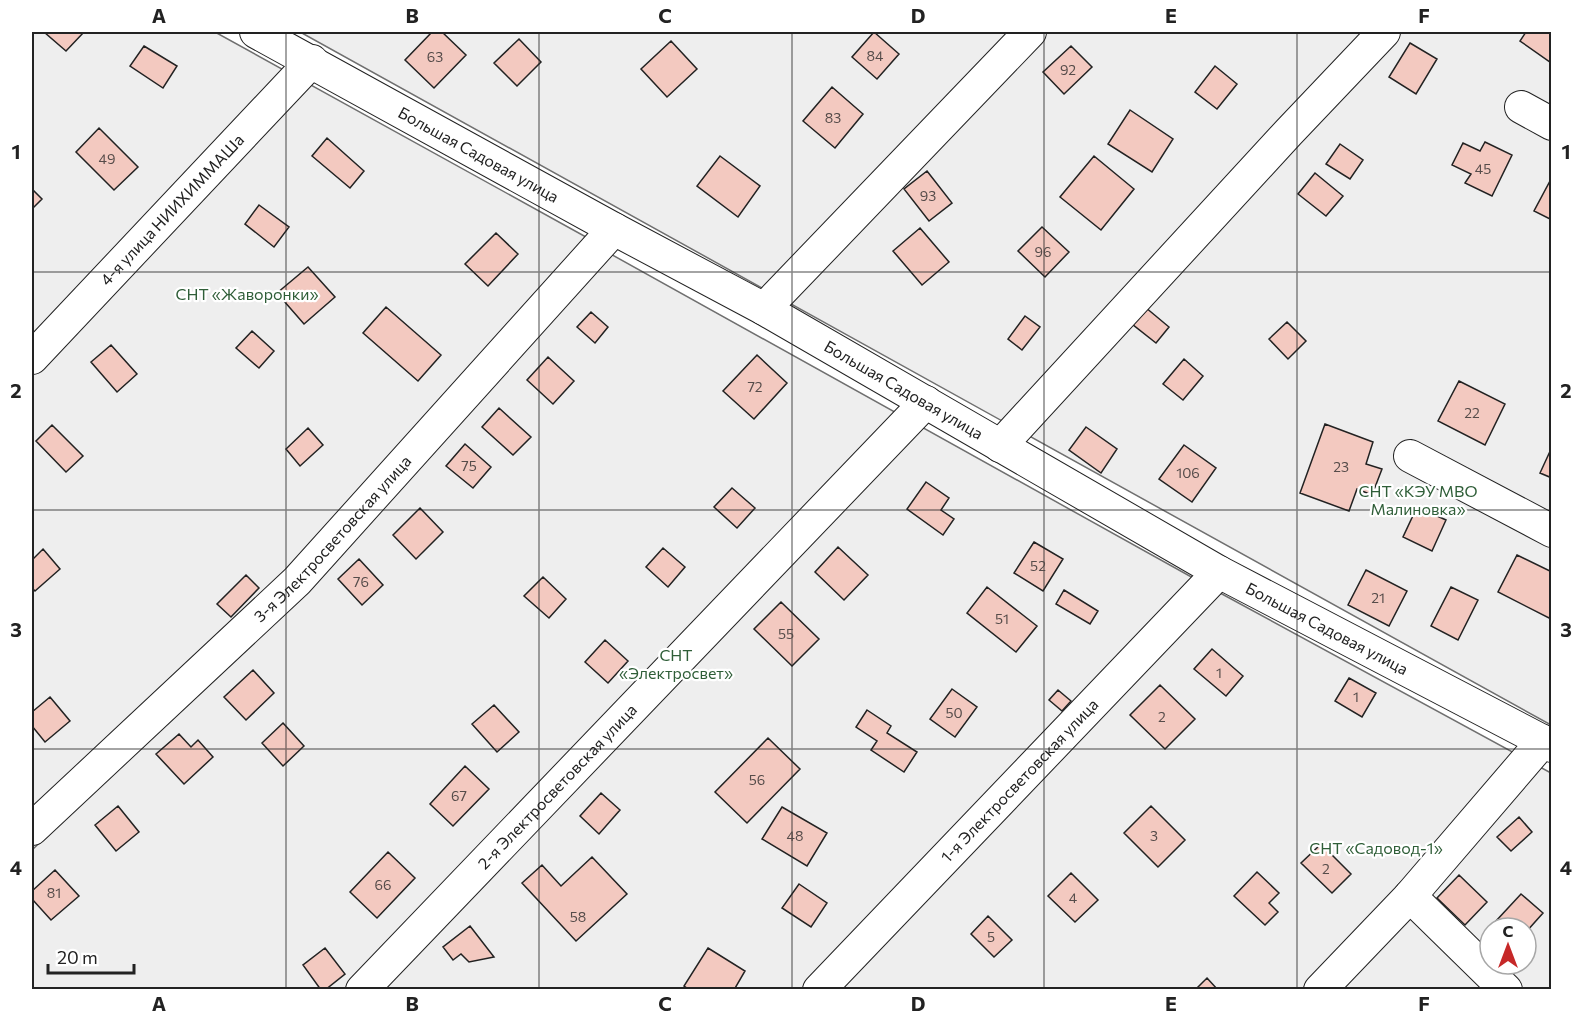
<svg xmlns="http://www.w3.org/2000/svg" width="1583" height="1021" font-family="Commissioner,sans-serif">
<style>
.green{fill:#eee;stroke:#6f6f6f;stroke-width:1.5;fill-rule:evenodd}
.building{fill:#f3c9c0;stroke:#222;stroke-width:1.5}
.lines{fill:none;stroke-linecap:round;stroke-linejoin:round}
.minor-casing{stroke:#222;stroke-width:34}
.minor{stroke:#fff;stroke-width:32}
.grid{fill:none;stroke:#222;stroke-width:1.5;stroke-opacity:0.55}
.labels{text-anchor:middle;stroke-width:4.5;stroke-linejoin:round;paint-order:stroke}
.number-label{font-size:14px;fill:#564c4a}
.street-label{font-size:16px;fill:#222;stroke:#fff}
.park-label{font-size:16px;fill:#2f5e38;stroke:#fff}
.neatline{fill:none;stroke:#222;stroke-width:2}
.grid-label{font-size:20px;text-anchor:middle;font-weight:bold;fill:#222}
</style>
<rect width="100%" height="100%" fill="#fff"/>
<path class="green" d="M32 32H215L586 237 286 572 32 815Z
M300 32H1551V725Z
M607 252 1222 594 1551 773V989L32 990V850L305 589ZM1490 928H1526V964H1490Z"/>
<path class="building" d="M44 32H84L66 51Z
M432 32H442L466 55 434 88 405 60Z
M874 32 899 54 877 79 852 57Z
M1526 32H1552L1550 62 1520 41Z
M519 39 541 62 517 86 494 63Z
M671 41 697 69 667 97 641 69Z
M1410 43 1437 59 1416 94 1389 77Z
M144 46 177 66 163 88 130 66Z
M1071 46 1092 67 1064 94 1043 72Z
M1215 66 1237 84 1217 109 1195 92Z
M832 87 863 114 835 148 803 121Z
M1130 110 1173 139 1152 172 1108 144Z
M99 128 138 167 114 190 76 152Z
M327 138 364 171 350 188 312 156Z
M1485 142 1512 155 1492 196 1465 183 1471 174 1452 165 1463 143 1480 151Z
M1340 144 1363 160 1350 179 1326 164Z
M720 156 760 186 738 217 697 186Z
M1094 156 1134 189 1101 230 1060 197Z
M927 171 952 203 929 221 904 189Z
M1315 173 1343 196 1326 216 1298 194Z
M1550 181 1552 182V220L1534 211Z
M32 189 42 199 32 209Z
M259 205 289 227 274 247 245 224Z
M1042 227 1069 252 1045 277 1018 251Z
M920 228 949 262 922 285 893 251Z
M496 233 518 254 488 286 465 264Z
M308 267 335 297 304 324 277 293Z
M386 307 441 355 418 381 363 333Z
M1145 307 1169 327 1156 343 1132 324Z
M591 312 608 327 595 343 577 327Z
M1025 316 1040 327 1022 350 1008 339Z
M1287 322 1306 341 1288 359 1269 339Z
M252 331 274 351 259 368 236 348Z
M111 345 137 374 117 392 91 362Z
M757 355 787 383 754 419 723 391Z
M548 357 574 381 553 404 527 380Z
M1184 359 1203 376 1183 400 1163 384Z
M1459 381 1505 404 1485 445 1438 421Z
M499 408 531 437 513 455 482 427Z
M1325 424 1373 442 1366 464 1382 469 1372 495 1357 489 1349 511 1300 493Z
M52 425 83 456 66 472 36 441Z
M1086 427 1117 449 1101 473 1069 450Z
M308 428 323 445 300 466 286 449Z
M465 444 491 467 473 488 446 466Z
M1184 445 1216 468 1192 502 1159 479Z
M1552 447V478L1540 473Z
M926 482 949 498 941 510 954 519 943 535 907 509Z
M732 488 755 508 737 528 714 507Z
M1417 507 1446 520 1432 551 1403 537Z
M420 508 443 532 416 559 393 535Z
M1034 542 1063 559 1043 591 1014 573Z
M838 547 868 575 844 600 815 572Z
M663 548 685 567 668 587 646 567Z
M43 549 60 569 35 591 32 588V560Z
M1517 555 1552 572V612L1549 618 1498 592Z
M359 559 383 585 362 605 338 579Z
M1366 570 1407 591 1389 626 1348 605Z
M246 575 259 588 231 617 217 604Z
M543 577 566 599 549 618 524 596Z
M987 587 1037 626 1016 652 967 613Z
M1451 587 1478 600 1458 640 1431 626Z
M1064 590 1098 611 1090 624 1056 604Z
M781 602 819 639 792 666 754 629Z
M605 640 628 661 608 683 585 662Z
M1212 649 1243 676 1226 696 1194 669Z
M253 670 274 693 246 720 224 697Z
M1349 678 1376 693 1362 717 1335 701Z
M1160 685 1195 719 1165 749 1130 715Z
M952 689 977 707 955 737 930 719Z
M1058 690 1071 701 1062 711 1049 700Z
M50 697 70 721 45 742 32 726V712Z
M494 705 519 732 497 752 472 724Z
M867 710 891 726 887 733 917 752 904 772 871 750 877 741 856 727Z
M283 723 304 746 283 766 262 743Z
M179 734 191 747 198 740 213 757 184 784 156 754Z
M768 738 800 769 747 823 715 792Z
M465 766 489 789 453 826 430 804Z
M601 793 620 810 599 834 580 816Z
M118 806 139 832 116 851 95 825Z
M1151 806 1185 840 1158 867 1124 833Z
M782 807 827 833 807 866 762 839Z
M1519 817 1532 832 1511 851 1497 837Z
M1321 844 1351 874 1332 893 1301 863Z
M388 852 415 878 377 918 350 892Z
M592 857 627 894 576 941 522 883 542 865 561 886Z
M55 870 79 896 51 920 32 899V891Z
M1257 872 1279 893 1269 903 1278 912 1265 925 1234 896Z
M1071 873 1098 900 1075 922 1048 896Z
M1459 875 1487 902 1465 925 1437 898Z
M799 884 827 903 811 927 782 908Z
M1521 894 1543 913 1526 932V928H1504L1496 921Z
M988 916 1012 940 994 957 971 934Z
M470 926 494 957 469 962 461 954 453 960 443 947Z
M325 948 345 974 325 990H321L303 965Z
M708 948 745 971 734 990H690L684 986Z
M1207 978 1218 990H1195Z"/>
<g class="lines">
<g class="minor-casing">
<g id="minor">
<path id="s1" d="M256 32 614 229 764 309 1219 572 1552 746"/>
<path d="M1521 107 1552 124"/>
<path d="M764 309 1030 32"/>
<path id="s2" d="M32 358 312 61"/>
<path d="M1000 446 1288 133 1384 32"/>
<path d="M1410 456 1552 531"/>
<path id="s3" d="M32 829 297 581 614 229"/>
<path d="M1410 896 1506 990"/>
<path id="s4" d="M362 990 926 402"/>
<path id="s5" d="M819 990 1219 572"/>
<path d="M1320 990 1410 896 1543 741"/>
</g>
</g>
<use href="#minor" class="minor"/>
</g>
<path class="grid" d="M286 32V990M539 32V990M792 32V990M1044 32V990M1297 32V990M32 272H1552M32 510H1552M32 749H1552"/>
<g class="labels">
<g class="number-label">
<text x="875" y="61">84</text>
<text x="435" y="62">63</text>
<text x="1068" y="75">92</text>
<text x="833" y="123">83</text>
<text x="107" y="164">49</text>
<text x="1483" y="174">45</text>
<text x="928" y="201">93</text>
<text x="1043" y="257">96</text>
<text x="755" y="392">72</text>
<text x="1472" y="418">22</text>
<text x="469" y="471">75</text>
<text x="1341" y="472">23</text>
<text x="1188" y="478">106</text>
<text x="1038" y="571">52</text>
<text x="361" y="587">76</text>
<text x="1378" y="603">21</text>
<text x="1002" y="624">51</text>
<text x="786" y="639">55</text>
<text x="1219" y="678">1</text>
<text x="1356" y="702">1</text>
<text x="954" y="718">50</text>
<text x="1162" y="722">2</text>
<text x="757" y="785">56</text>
<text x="459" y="801">67</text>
<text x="795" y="841">48</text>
<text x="1154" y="841">3</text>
<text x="1326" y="874">2</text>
<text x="383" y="890">66</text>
<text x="54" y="898">81</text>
<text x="1073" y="903">4</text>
<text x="578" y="922">58</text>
<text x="991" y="942">5</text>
</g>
<g class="street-label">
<text dy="6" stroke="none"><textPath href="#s1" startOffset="254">Большая Садовая улица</textPath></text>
<text dy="6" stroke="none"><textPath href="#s2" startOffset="204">4-я улица НИИХИММАШа</textPath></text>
<text dy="6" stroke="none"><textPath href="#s1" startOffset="740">Большая Садовая улица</textPath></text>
<text dy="6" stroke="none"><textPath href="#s3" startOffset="418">3-я Электросветовская улица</textPath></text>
<text dy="6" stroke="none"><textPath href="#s1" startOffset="1226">Большая Садовая улица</textPath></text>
<text dy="6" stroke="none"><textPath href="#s5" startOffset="290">1-я Электросветовская улица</textPath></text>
<text dy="6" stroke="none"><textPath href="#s4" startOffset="282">2-я Электросветовская улица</textPath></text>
</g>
<g class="park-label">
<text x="247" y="300">СНТ «Жаворонки»</text>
<text x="1418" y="497">СНТ «КЭУ МВО<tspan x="1418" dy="18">Малиновка»</tspan></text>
<text x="676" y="661">СНТ<tspan x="676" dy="18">«Электросвет»</tspan></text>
<text x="1376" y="854">СНТ «Садовод-1»</text>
</g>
</g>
<rect width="1583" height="1021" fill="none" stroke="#ffffff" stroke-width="66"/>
<g transform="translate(1508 946)"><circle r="28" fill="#ffffff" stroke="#a7a7a7" stroke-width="1.5"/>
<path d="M0-4.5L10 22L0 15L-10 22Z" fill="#c62828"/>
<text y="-9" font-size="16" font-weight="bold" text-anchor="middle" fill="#222222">С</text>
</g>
<path d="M48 964v9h86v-9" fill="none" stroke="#222222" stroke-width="3"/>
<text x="57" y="964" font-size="18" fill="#222222" stroke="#ffffff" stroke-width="4.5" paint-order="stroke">20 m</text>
<rect x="33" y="33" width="1517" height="955" class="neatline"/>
<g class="grid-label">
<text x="159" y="23">A</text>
<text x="412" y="23">B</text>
<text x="665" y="23">C</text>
<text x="918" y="23">D</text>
<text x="1171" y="23">E</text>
<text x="1424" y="23">F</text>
<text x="16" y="159">1</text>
<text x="1566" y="159">1</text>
<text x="16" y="398">2</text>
<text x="1566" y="398">2</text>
<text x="16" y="637">3</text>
<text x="1566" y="637">3</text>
<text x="16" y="875">4</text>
<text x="1566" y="875">4</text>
<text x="159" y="1011">A</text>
<text x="412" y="1011">B</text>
<text x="665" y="1011">C</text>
<text x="918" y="1011">D</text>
<text x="1171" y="1011">E</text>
<text x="1424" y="1011">F</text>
</g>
</svg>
